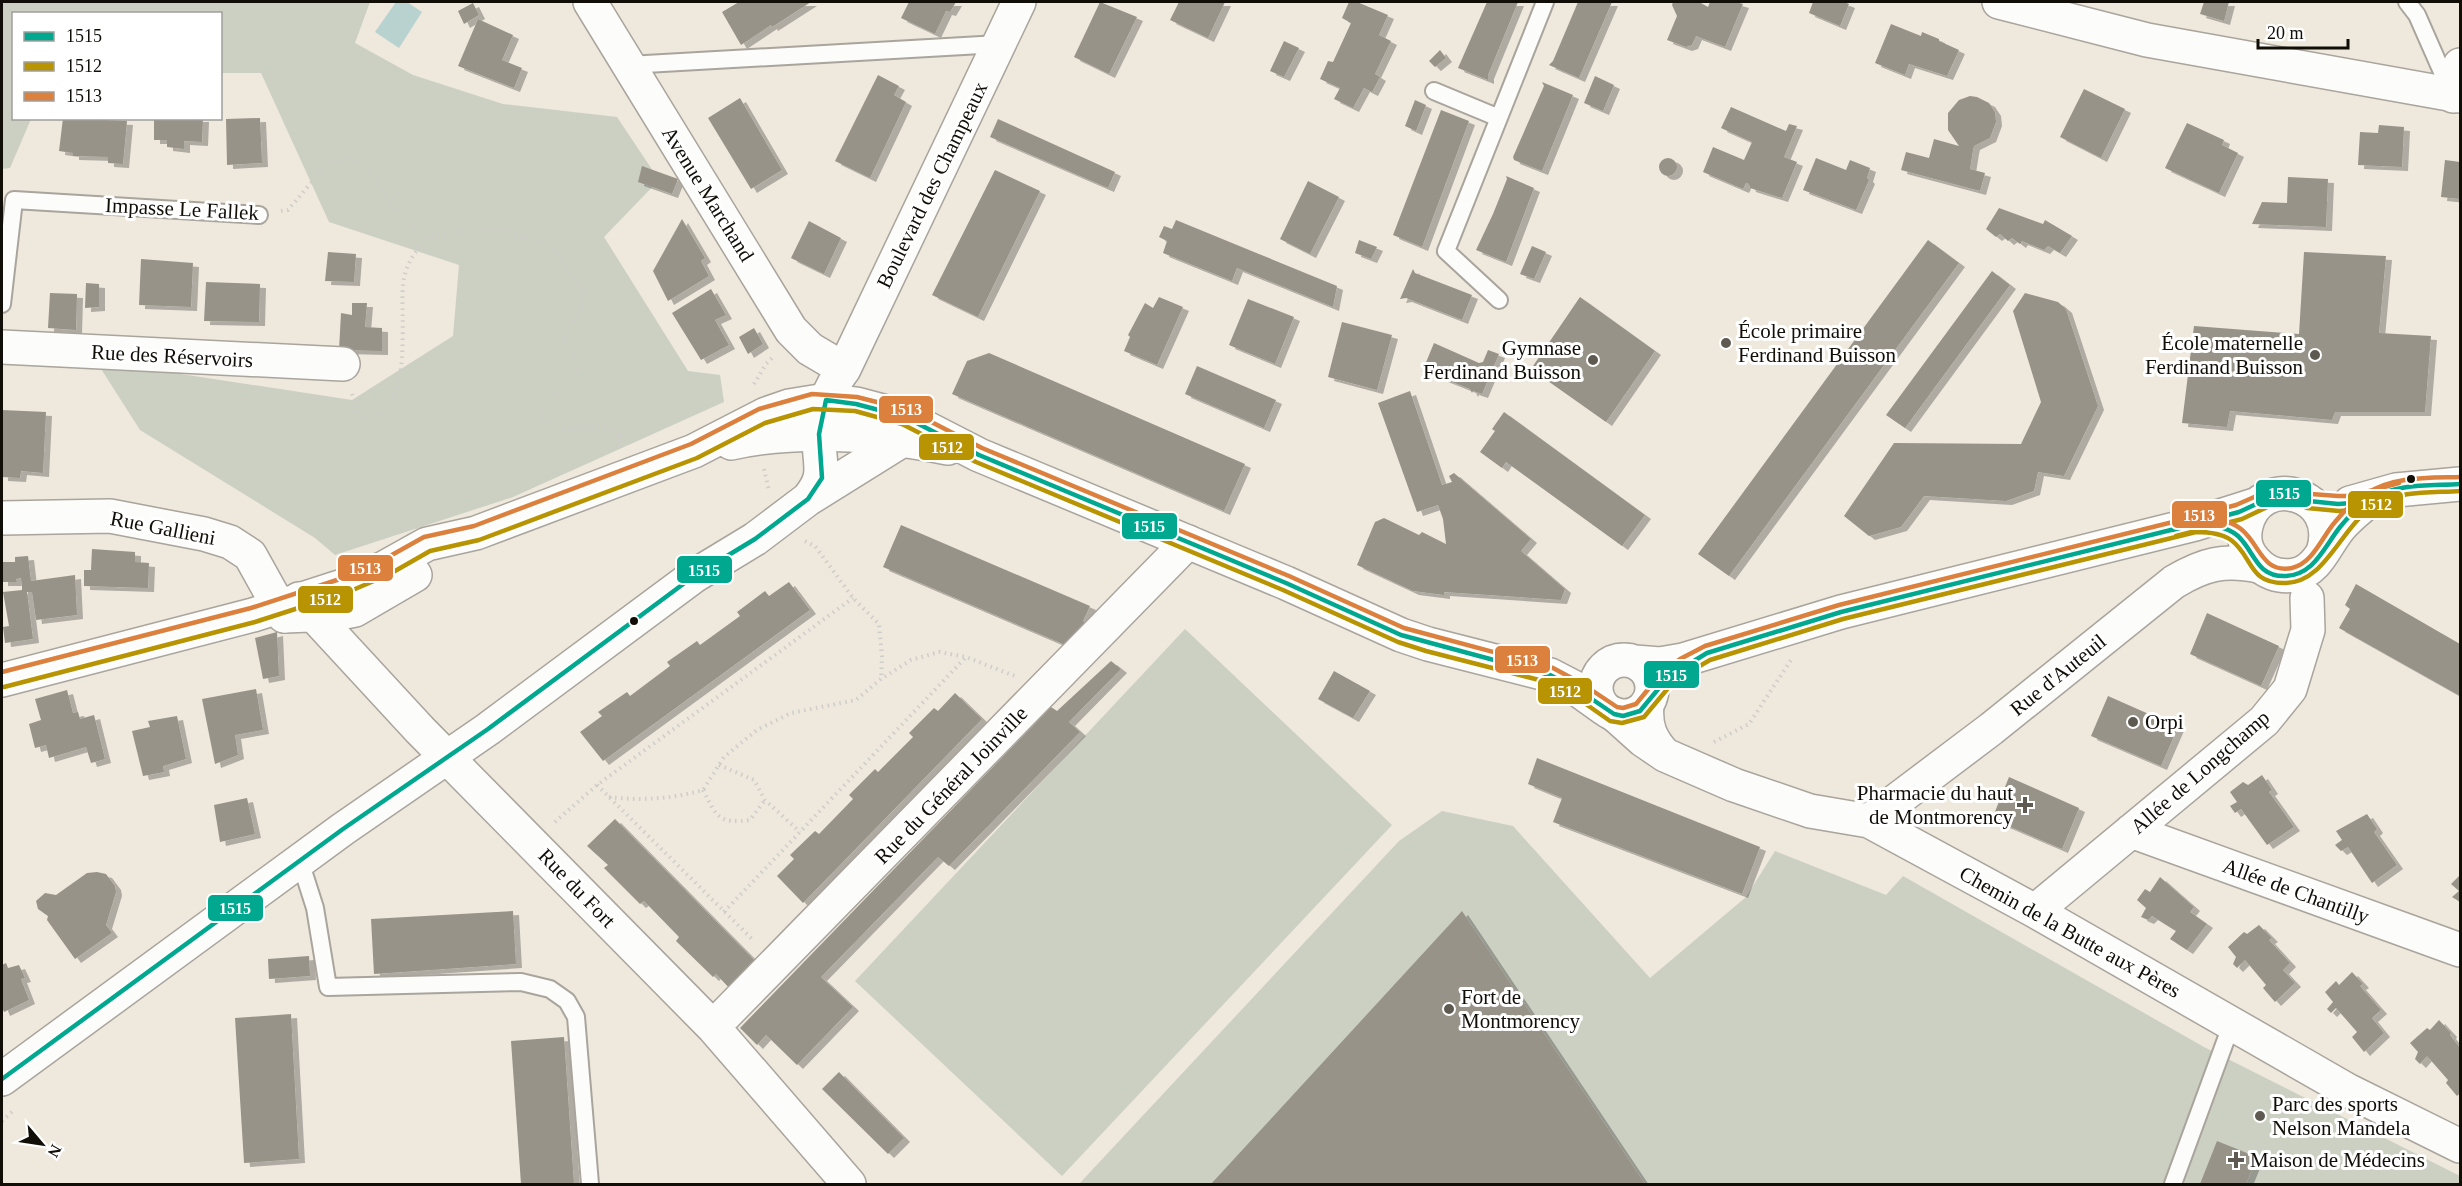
<svg xmlns="http://www.w3.org/2000/svg" width="2462" height="1186" font-family="'Times New Roman',serif">
<style>
.green{fill:#ccd0c3}
.water{fill:#b7d2cf}
.building{fill:#989389;filter:url(#shadow)}
.lines{fill:none;stroke-linecap:round;stroke-linejoin:round}
.lane-casing{stroke:#a9a49c;stroke-width:20}
.street-casing{stroke:#a9a49c;stroke-width:36}
.secondary-casing{stroke:#a9a49c;stroke-width:36}
.path{stroke:#cfcdc9;stroke-width:4;stroke-dasharray:1.5 4.5;stroke-linecap:butt}
.lane{stroke:#fcfcfa;stroke-width:16}
.street{stroke:#fcfcfa;stroke-width:33}
.secondary{stroke:#fcfcfa;stroke-width:33}
.bus-1-casing{stroke:#fff;stroke-width:9}
.bus-2-casing{stroke:#fff;stroke-width:9}
.bus-3-casing{stroke:#fff;stroke-width:9}
.bus-1{stroke:#00a88f;stroke-width:4.5}
.bus-2{stroke:#b89402;stroke-width:4.5}
.bus-3{stroke:#dc813d;stroke-width:4.5}
.poi-dot{fill:#5e5a52;stroke:#fff;stroke-width:2}
.bus-dot{fill:#110d07;stroke:#fff;stroke-width:2}
.labels{text-anchor:middle;stroke-width:6;stroke-linejoin:round;paint-order:stroke}
.street-label{font-size:21px;fill:#110d07;stroke:#fff}
.poi-label{font-size:21px;fill:#110d07;stroke:#fff;text-anchor:start}
.line-badge{stroke:#fff;stroke-width:2}
.badge-label{font-size:16px;text-anchor:middle;font-weight:bold;fill:#fff}
</style>
<defs>
<filter id="shadow"><feDropShadow dx="6" dy="4" stdDeviation="0" flood-color="#0004"/></filter>
</defs>
<rect width="100%" height="100%" fill="#eee8dd"/>
<path class="green" d="M2 2H370L355 43 413 75 503 104 617 117 659 180 604 237 688 371 720 375 724 402 513 497 335 555 315 538 140 430 96 361 352 400 453 336 459 265 329 222 261 73H221L220 14H14V118L31 119 10 168 2 169Z
M1185 629 1392 825 1062 1176 855 981Z
M1442 811 1513 826 1650 978 1746 897 1775 851 1886 895 1903 876 2204 1047 2460 1176V1184H1079L1399 841Z"/>
<path class="water" d="M396 2H407L422 12 399 48 375 32Z"/>
<path class="building" d="M739 2H811L772 27 771 25 741 45 722 12Z
M909 2H956L950 12 946 11 935 34 901 18Z
M1100 2 1137 17 1109 74 1074 57Z
M1179 2H1225L1208 38 1170 20Z
M1349 2H1357L1388 15 1379 35 1391 41 1375 74 1380 77 1372 92 1364 88 1353 108 1334 99 1340 88 1320 79 1328 61 1333 62 1351 23 1342 18Z
M1487 2H1518L1488 75V80L1458 68Z
M1578 2H1612L1579 78 1549 65 1553 61Z
M1673 2H1699L1708 7 1710 2 1721 3 1736 2 1743 4 1725 47 1696 36 1692 45 1686 47 1667 40 1677 16 1672 5Z
M1813 2H1844L1849 4 1840 26 1809 13Z
M2204 2H2229L2224 21 2200 14Z
M473 3 479 15 464 24 458 11Z
M478 19 513 35 502 60 522 68 514 88 458 66Z
M1891 24 1921 36 1922 32 1939 39V41L1959 50 1947 76 1909 64 1905 75 1875 63Z
M1284 41 1299 48 1284 77 1270 71Z
M1440 50 1446 58 1435 67 1429 61Z
M878 75 899 86 894 95 906 102 870 178 835 161Z
M1595 76 1614 85 1603 111 1584 103Z
M1542 82 1573 95 1542 171 1514 160 1513 157 1544 86Z
M2084 89 2125 109 2101 158 2060 137Z
M1970 96 1977 97 1989 103 1995 112 1996 122 1990 138 1974 146 1973 150 1970 169 1985 173 1980 191 1901 170 1906 152 1929 158 1934 139 1959 146 1948 130V113L1959 100Z
M740 98 782 170 751 189 708 118Z
M1415 100 1426 105 1416 131 1405 126Z
M1731 107 1786 131 1789 124 1797 126 1784 157 1797 162 1782 198 1750 188 1749 184 1746 183 1743 189 1703 172 1713 147 1744 160 1752 142 1721 128Z
M1441 110 1469 121 1422 247 1393 235Z
M63 118 127 121 123 164 108 163V157L73 156V153L59 151Z
M154 118H203L202 142 184 141V149L167 147V140H154Z
M260 118 262 163 227 165 226 119Z
M998 119 1115 172 1108 188 990 137Z
M2187 123 2224 140 2222 145 2238 153 2219 193 2165 168Z
M2379 125 2404 127 2402 167 2358 165 2360 132 2378 133Z
M1659 167a9 9 0 1 1 18 0a9 9 0 1 1-18 0Z
M1816 158 1846 170 1850 160 1870 168 1867 178 1869 180 1856 210 1803 190Z
M2445 160 2460 162V199L2441 197Z
M642 166 678 179 672 194 638 182Z
M995 170 1040 191 978 317 932 295Z
M1506 176 1534 188 1506 262 1476 250 1493 214 1507 179Z
M2288 177 2328 179 2326 227 2252 224 2262 202 2287 203Z
M1308 181 1339 197 1310 254 1280 239Z
M1999 208 2043 224 2045 220 2072 236 2060 253 2048 246 2044 250 2022 241 2020 244 2012 238 2008 241 2000 234 1996 237 1986 229Z
M682 219 705 258 701 261 709 276 668 301 653 271Z
M1176 220 1337 286 1333 307 1237 268 1232 281 1163 253 1167 241 1159 237 1164 226 1172 229Z
M809 221 841 238 824 274 791 258Z
M1359 240 1377 247 1371 259 1355 253Z
M1928 240 1959 263 1729 576 1698 554Z
M1532 246 1546 252 1534 279 1520 274Z
M328 252 356 254 354 282 325 281Z
M2304 252 2386 256 2379 333 2431 336 2425 412H2335L2332 420 2230 411 2227 427 2182 423 2194 326 2299 334Z
M141 259 193 263 191 307 139 305Z
M1413 269 1415 273 1472 295 1462 320 1406 298 1400 299Z
M1992 271 2010 285 1905 428 1886 415Z
M206 282 260 284 259 322 204 321Z
M86 283 99 284V307L85 308Z
M711 289 726 315 715 320 729 345 701 360 672 313Z
M50 293 77 294 76 330 48 328Z
M2025 293 2058 302 2066 309 2098 406 2064 476 2038 472 2034 491 2006 501 1924 496 1901 527 1869 536 1844 516 1894 443 2021 444 2041 402 2013 311Z
M1159 297 1183 307 1157 365 1124 351 1130 337 1128 335 1145 303 1153 308Z
M1580 297 1655 351 1606 422 1531 369Z
M1248 299 1294 317 1275 364 1229 345Z
M352 303H367L365 327 382 328V351L339 350 341 313 352 315Z
M1342 322 1392 335 1377 390 1328 377Z
M754 328 763 344 748 354 739 337Z
M1434 343 1479 363 1483 362 1488 350 1499 354 1482 394 1473 391 1472 393 1470 389 1427 372H1422Z
M989 353 1245 464 1224 511 952 394 967 361Z
M1197 366 1276 400 1264 428 1185 394Z
M1410 391 1442 485 1452 482 1449 476 1454 473 1531 539 1521 551 1565 589 1561 600 1444 592V595L1413 591 1357 565 1375 522 1384 518 1419 535 1422 532 1446 544 1443 519 1438 505 1417 512 1378 403Z
M2 410 46 412 43 473 21 471 20 478 2 477Z
M1504 412 1645 515 1622 546 1506 462 1502 468 1480 452 1495 431 1492 429Z
M901 525 1090 606 1083 621 1089 624 1077 650 883 567Z
M92 549 135 552V562L149 563 148 588 84 586V570H91Z
M28 556 31 581 75 575 77 615 36 620 32 592H27L33 639 5 643 3 627 9 626 3 592 22 590V586L21 578 16 579 17 582H2V562H15V557Z
M789 582 810 610 603 761 580 732 602 716 598 712 627 692 630 696 670 666 667 662 697 641 700 645 740 616 737 612 765 591 769 596Z
M2356 584 2460 644V696L2339 628 2350 609 2345 605Z
M2207 613 2279 646 2261 686 2190 654Z
M277 632 279 676 263 679 255 638Z
M1111 661 1121 669 1069 722 1080 732 949 866 938 857 821 977 853 1007 797 1065 766 1035 757 1045 740 1028 1051 707 1057 711Z
M1334 671 1370 691 1353 718 1318 699Z
M256 689 263 730 235 735 238 755 215 764 202 699Z
M67 690 73 713 78 712 80 719 94 715 105 759 91 763 86 747 49 758 46 745 35 748 29 724 41 720 35 699Z
M955 693 982 719 803 903 777 876 794 859 790 855 815 831 819 834 853 799 849 795 875 769 878 772 913 737 909 733 934 708 938 711Z
M2108 696 2178 727 2161 766 2091 736Z
M177 716 186 759 163 766 164 772 143 776 132 731 150 727 148 721Z
M1537 758 1760 847 1742 894 1553 822 1562 798 1528 784Z
M2262 775 2272 790 2269 792 2294 827 2267 845 2241 809 2235 813 2230 806 2237 802 2230 792 2243 782 2248 785Z
M2009 777 2079 808 2062 849 1992 819Z
M247 798 255 834 220 842 214 805Z
M2367 814 2377 829 2374 832 2397 865 2372 883 2348 847 2341 851 2335 845 2342 840 2336 831Z
M615 819 760 966 733 992 716 974 713 977 676 941 679 937 644 901 640 904 604 868 608 865 587 846Z
M97 872 106 874 115 886 116 892 106 925 112 933 75 959 47 920 48 916 38 909 36 901 45 893 56 895 87 873Z
M2460 875V902L2452 897 2459 891 2451 884Z
M2160 877 2194 907 2190 912 2207 924 2187 950 2170 939 2176 931 2152 916 2148 920 2141 917 2146 908 2137 900 2145 889 2150 892Z
M513 911 516 964 374 974 371 919Z
M1462 911 1645 1184H1211Z
M2259 925 2272 938 2269 940 2290 963 2283 970 2295 983 2275 1002 2263 988 2266 985 2245 960 2237 968 2233 964 2236 957 2228 947 2244 932 2247 934Z
M309 956 310 976 269 979 268 959Z
M6 963 8 968 19 965 25 978 21 979 29 1000 4 1012 2 1007V965Z
M2352 972 2363 984 2360 986 2381 1010 2372 1018 2384 1033 2364 1052 2352 1037 2357 1032 2336 1008 2331 1013 2327 1009 2333 1002 2325 992 2336 981 2339 985Z
M291 1014 299 1159 244 1163 235 1018Z
M2439 1020 2451 1033 2450 1035 2460 1048V1093L2457 1096 2446 1083 2448 1080 2427 1056 2420 1064 2415 1059 2418 1052 2410 1043 2427 1028 2430 1030Z
M564 1037 574 1184H521L511 1041Z
M839 1072 904 1138 888 1154 822 1089Z
M2217 1141 2257 1157 2246 1184H2200Z"/>
<g class="lines">
<g class="lane-casing">
<path id="lane" d="M2407 2 2417 15 2450 90
M628 65 999 44
M1434 91 1499 118
M1499 300 1446 251 1545 2
M2 304 14 200 259 215
M300 861 315 908 328 987 521 982 550 989 567 1001 576 1017 590 1184
M2173 1184 2232 1023"/>
</g>
<g class="street-casing">
<path id="street" d="M590 2 791 330 810 349 844 369
M1999 2 2147 40 2460 96
M2453 96 2460 65
M2 347 343 364
M808 499C828 475 819 466 819 438 820 413 829 388 844 369L1019 2
M2 518 110 516 204 534 230 542 250 555 284 616
M299 599 420 730 713 1027 849 1184
M1614 714 1643 740 1665 755C1650 739 1645 726 1647 704
M1665 755 1734 785 1810 811 1869 821 2035 911 2349 1091 2460 1146
M1869 821 1991 729 2174 582C2204 564 2224 559 2259 566
M2131 831 2460 950
M2035 911 2264 721 2290 689 2308 630 2307 598
M713 1027 1188 542
M2 1079 343 829 488 729 694 576 755 539 808 499 901 441"/>
</g>
<g class="secondary-casing">
<path id="secondary" d="M731 443C801 428 878 434 948 448
M2350 503 2396 490 2460 484
M2323 552C2342 492 2259 470 2246 526 2243 538 2246 551 2254 560 2264 572 2279 578 2295 575 2319 570 2326 543 2341 526 2350 516 2361 507 2372 498
M285 616 335 614 355 610 415 575
M1596 688a28 28 0 1 1 56 0a28 28 0 1 1-56 0Z
M1635 662 1660 664 1683 660 1841 612 2195 524 2258 504
M2 680 253 615 346 585 384 568 427 544 476 533 694 451 766 414 789 406 826 400 856 404 905 417 979 455 1286 583 1401 635 1428 644 1550 675 1577 689 1605 709"/>
</g>
<path class="path" d="M281 211 288 210 327 164 347 157C373 168 373 179 388 200 399 216 413 228 429 239L461 229H505L549 245 582 289 583 304 564 332 566 343 575 355 577 372C565 387 551 398 540 414L545 423 556 431 606 426 620 433V447
M754 384 766 364 774 356
M352 394 359 417C363 417 369 418 373 417 413 407 400 315 403 285 405 266 414 250 429 239
M764 469 769 491
M805 541 815 546 853 598 879 624 882 657 881 679
M1714 742 1749 724 1791 660
M719 765 754 780 765 800 800 832
M597 785 754 941
M703 790C717 817 718 824 750 820L765 800
M609 797C641 801 672 799 703 790L724 757 757 730 791 713 856 700 881 679 911 660 939 652 966 657 1015 676
M555 822 597 785 853 598
M724 912 965 658
M2 1121 14 1110"/>
<use href="#lane" class="lane"/>
<use href="#street" class="street"/>
<use href="#secondary" class="secondary"/>
<g class="bus-1-casing">
<path id="bus-1" d="M2172 530 2239 512 2278 494 2291 493 2309 501 2338 504 2352 503 2398 490
M2 1079 343 829 488 729 694 576 755 539 808 499 822 478 819 434 826 400 856 404 905 417 979 455 1286 583 1401 635 1550 675 1577 689 1614 714 1623 716 1640 711 1669 676 1707 653 1841 612 2195 524C2210 525 2227 526 2238 536 2255 552 2256 576 2284 576 2314 576 2324 547 2340 527 2348 517 2359 506 2371 499 2396 483 2431 486 2460 484"/>
</g>
<g class="bus-2-casing">
<path id="bus-2" d="M2176 536 2242 519 2280 501H2290L2307 508 2339 511 2354 510 2403 497
M4 687 255 622 348 592 388 575 430 551 479 540 697 458 765 423 813 409 855 411 902 424 976 462 1283 590 1398 642 1426 651 1547 682 1573 695 1610 721 1622 723 1644 717 1674 681 1710 660 1843 619 2196 532C2207 532 2221 533 2231 540 2253 556 2248 584 2285 583 2326 583 2340 527 2375 505 2400 490 2433 493 2460 491"/>
</g>
<g class="bus-3-casing">
<path id="bus-3" d="M2172 522 2236 505 2277 487 2292 486 2311 494 2338 496H2351L2399 483
M2 672 251 608 343 578 381 561 424 537 474 526 691 444 759 409 812 394 857 397 908 410 982 448 1289 576 1404 628 1553 668 1581 683 1617 707 1623 708 1636 704 1664 670 1680 659 1705 646 1839 605 2193 517C2209 517 2228 519 2241 529 2260 544 2262 574 2292 568 2313 563 2322 537 2335 522 2344 511 2354 501 2366 494 2392 476 2429 478 2460 477"/>
</g>
<use href="#bus-1" class="bus-1"/>
<use href="#bus-2" class="bus-2"/>
<use href="#bus-3" class="bus-3"/>
</g>
<g class="poi-dot">
<circle cx="1726" cy="343" r="6"/>
<circle cx="2315" cy="355" r="6"/>
<circle cx="1593" cy="360" r="6"/>
<circle cx="2133" cy="722" r="6"/>
<path d="M2022 796h6v6h6v6h-6v6h-6v-6h-6v-6h6z"/>
<circle cx="1449" cy="1009" r="6"/>
<circle cx="2260" cy="1116" r="6"/>
<path d="M2233 1151h6v6h6v6h-6v6h-6v-6h-6v-6h6z"/>
</g>
<g class="bus-dot">
<circle cx="2411" cy="479" r="5"/>
<circle cx="634" cy="621" r="5"/>
</g>
<g class="labels">
<g class="street-label">
<text transform="translate(932 185) rotate(-64)" y="7">Boulevard des Champeaux</text>
<text transform="translate(708 194) rotate(58)" y="7">Avenue Marchand</text>
<text transform="translate(182 209) rotate(3)" y="7">Impasse Le Fallek</text>
<text transform="translate(172 356) rotate(3)" y="7">Rue des Réservoirs</text>
<text transform="translate(163 528) rotate(11)" y="7">Rue Gallieni</text>
<text transform="translate(2058 675) rotate(-39)" y="7">Rue d'Auteuil</text>
<text transform="translate(2200 772) rotate(-41)" y="7">Allée de Longchamp</text>
<text transform="translate(951 785) rotate(-46)" y="7">Rue du Général Joinville</text>
<text transform="translate(577 888) rotate(46)" y="7">Rue du Fort</text>
<text transform="translate(2296 891) rotate(20)" y="7">Allée de Chantilly</text>
<text transform="translate(2070 932) rotate(29)" y="7">Chemin de la Butte aux Pères</text>
</g>
<g class="poi-label">
<text x="1738" y="338">École primaire<tspan x="1738" dy="24">Ferdinand Buisson</tspan></text>
<text x="2303" y="350" text-anchor="end">École maternelle<tspan x="2303" dy="24">Ferdinand Buisson</tspan></text>
<text x="1581" y="355" text-anchor="end">Gymnase<tspan x="1581" dy="24">Ferdinand Buisson</tspan></text>
<text x="2145" y="729">Orpi</text>
<text x="2013" y="800" text-anchor="end">Pharmacie du haut<tspan x="2013" dy="24">de Montmorency</tspan></text>
<text x="1461" y="1004">Fort de<tspan x="1461" dy="24">Montmorency</tspan></text>
<text x="2272" y="1111">Parc des sports<tspan x="2272" dy="24">Nelson Mandela</tspan></text>
<text x="2250" y="1167">Maison de Médecins</text>
</g>
</g>
<g class="line-badge">
<rect x="878" y="395" width="56" height="29" rx="6" fill="#dc813d"/>
<rect x="918" y="433" width="57" height="28" rx="6" fill="#b89402"/>
<rect x="2255" y="479" width="57" height="29" rx="6" fill="#00a88f"/>
<rect x="2347" y="490" width="57" height="29" rx="6" fill="#b89402"/>
<rect x="2171" y="500" width="57" height="29" rx="6" fill="#dc813d"/>
<rect x="1121" y="512" width="57" height="28" rx="6" fill="#00a88f"/>
<rect x="337" y="554" width="57" height="28" rx="6" fill="#dc813d"/>
<rect x="676" y="555" width="57" height="29" rx="6" fill="#00a88f"/>
<rect x="297" y="585" width="57" height="29" rx="6" fill="#b89402"/>
<rect x="1494" y="645" width="57" height="29" rx="6" fill="#dc813d"/>
<rect x="1643" y="660" width="57" height="29" rx="6" fill="#00a88f"/>
<rect x="1537" y="677" width="56" height="28" rx="6" fill="#b89402"/>
<rect x="207" y="894" width="57" height="28" rx="6" fill="#00a88f"/>
</g>
<g class="badge-label">
<text x="906" y="415">1513</text>
<text x="947" y="453">1512</text>
<text x="2284" y="499">1515</text>
<text x="2376" y="510">1512</text>
<text x="2199" y="521">1513</text>
<text x="1149" y="532">1515</text>
<text x="365" y="574">1513</text>
<text x="704" y="576">1515</text>
<text x="325" y="605">1512</text>
<text x="1522" y="666">1513</text>
<text x="1671" y="681">1515</text>
<text x="1565" y="697">1512</text>
<text x="235" y="914">1515</text>
</g>
<rect width="2462" height="1186" fill="none" stroke="#110d07" stroke-width="6"/>
<rect x="12" y="12" width="210" height="108" fill="#ffffff" stroke="#a09e9c" stroke-width="1.5"/>
<rect x="24" y="32" width="30" height="9" fill="#00a88f" stroke="#a09e9c" stroke-width="1.5"/>
<text x="66" y="42" font-size="18" fill="#110d07">1515</text>
<rect x="24" y="62" width="30" height="9" fill="#b89402" stroke="#a09e9c" stroke-width="1.5"/>
<text x="66" y="72" font-size="18" fill="#110d07">1512</text>
<rect x="24" y="92" width="30" height="9" fill="#dc813d" stroke="#a09e9c" stroke-width="1.5"/>
<text x="66" y="102" font-size="18" fill="#110d07">1513</text>
<g transform="translate(42 1144) rotate(119)" stroke="#ffffff" stroke-width="4.5" paint-order="stroke">
<path d="M0-4.5L10 22L0 15L-10 22Z" fill="#110d07"/>
<text y="-9" font-size="16" font-weight="bold" text-anchor="middle" fill="#110d07">N</text>
</g>
<path d="M2258 39v9h90v-9" fill="none" stroke="#110d07" stroke-width="3"/>
<text x="2267" y="39" font-size="18" fill="#110d07" stroke="#ffffff" stroke-width="4.5" paint-order="stroke">20 m</text>
</svg>
